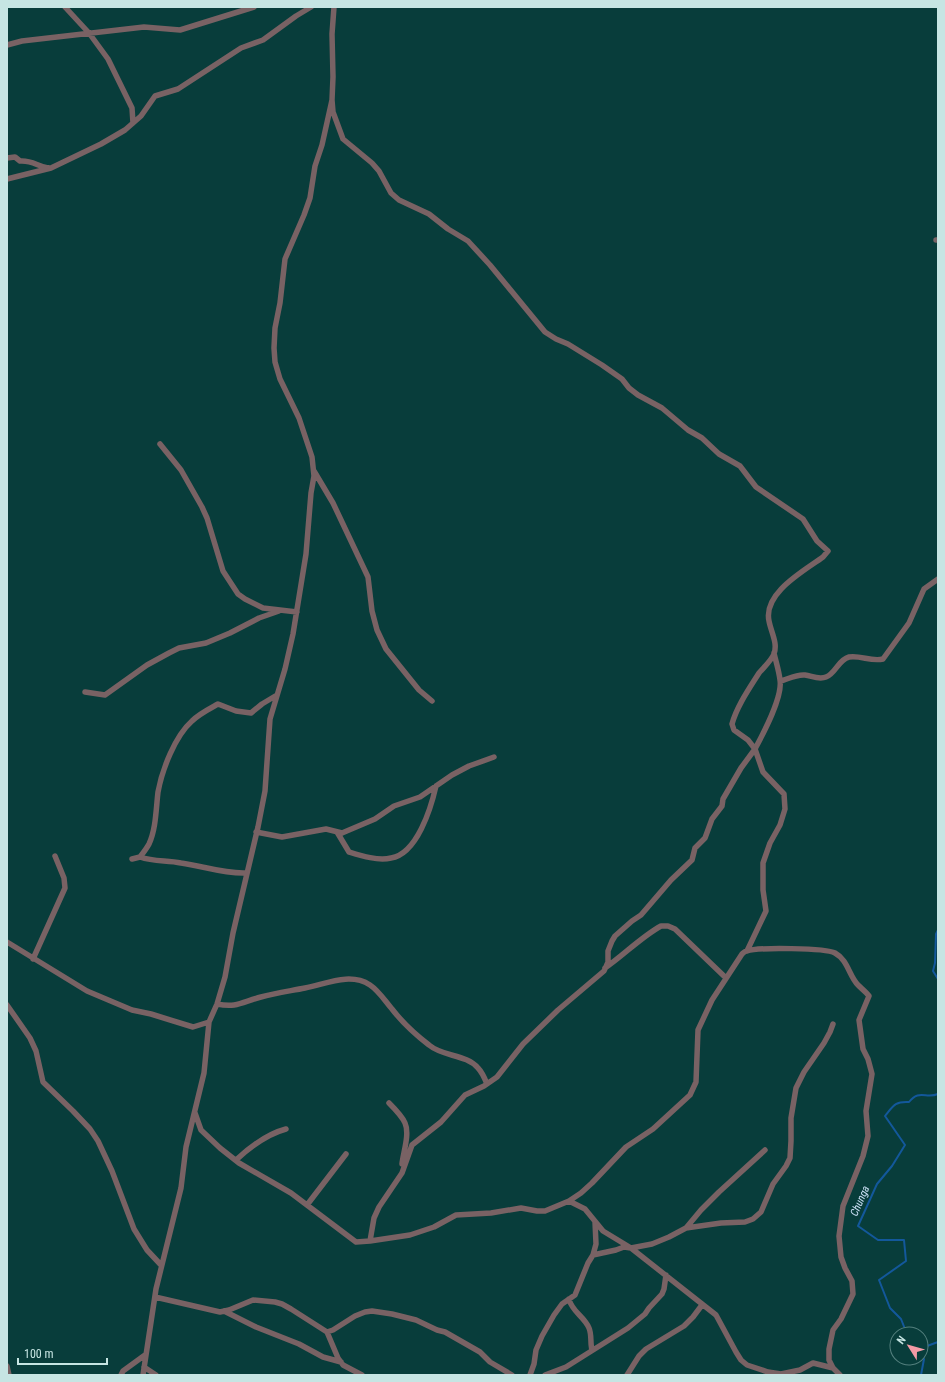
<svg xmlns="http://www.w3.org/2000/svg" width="945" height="1382" font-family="'Roboto Condensed',sans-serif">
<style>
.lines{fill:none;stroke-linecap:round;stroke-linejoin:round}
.stream{stroke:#13589b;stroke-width:2}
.minor{stroke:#796264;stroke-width:5.5}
.labels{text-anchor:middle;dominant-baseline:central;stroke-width:3.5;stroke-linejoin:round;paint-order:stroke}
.water-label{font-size:11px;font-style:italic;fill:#cde1f7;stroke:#083d3b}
</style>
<rect width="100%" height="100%" fill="#083d3b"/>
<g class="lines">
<!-- stream -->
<path class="stream" d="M938,930l-2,4 -1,29 -2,8 5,8
M907,1334l-6,-15 -11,-11 -11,-28 27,-19 -2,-21h-26l-20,-14 19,-42 15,-18 13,-21 -20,-29c8,-10 10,-15 24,-14 10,-13 17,-3 29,-8
M921,1351l6,-5 11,-4
M921,1375l3,-16 -3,-4"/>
<!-- minor -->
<path class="minor" d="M65,7l24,26 19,26 24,49 1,15
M7,45l15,-4 122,-14 36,3 74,-23
M332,100l1,12 10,27 29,24 7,8 12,22 8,7 30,14 19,15 20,12 22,24 55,67 11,7 12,5 34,21 20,14 7,9 9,7 24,13 26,22 14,8 17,16 21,12 16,21 47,32 14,22 11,10 -5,6c-19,14 -60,36 -54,64 2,11 9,22 5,33 -3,7 -10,13 -15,19 -10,16 -22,33 -27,51l2,6 14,10 7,9 -14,19 -18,31 -1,7 -10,13 -7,19 -10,10 -3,12 -21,20 -30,35 -9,6 -17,15 -3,5 -4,10v11l-4,9 -46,39 -35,34 -26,33 -13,9 -19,9 -24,27 -29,23 -10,28 -23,34 -5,11 -4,23
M7,158l8,-1 5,4c12,-1 17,5 28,7
M7,179l44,-11 50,-24 24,-14 16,-14 14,-20 23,-7 63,-41 22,-8 33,-24 15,-9
M936,240h2
M160,444l21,26 21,37 5,11 16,53 15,23 7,5 18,9 34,4
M314,471l19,32 35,74 4,34 5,19 9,19 33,41 13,11
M781,681c7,-2 16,-7 24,-6 7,1 14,5 21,2 10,-4 12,-17 23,-20 12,-2 22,5 34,2l26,-36 15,-34 14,-10
M85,692l20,3 42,-30 22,-12 10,-5 27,-5 24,-10 29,-15 20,-7
M256,832l26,5 44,-8 16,4 33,-14 19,-13 26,-9 32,-22 17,-9 25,-9
M337,832l12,20c13,4 29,9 42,6 26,-4 40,-50 45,-72
M140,857c14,5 27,3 41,6 22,3 43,11 65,10
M132,859l8,-2c3,-4 7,-9 9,-13 7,-15 7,-35 9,-52 4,-22 17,-56 34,-71 7,-7 17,-12 26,-17l18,7 15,2 11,-9 15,-9
M7,942l80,49 45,19 19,4 42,13 16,-5
M747,951l19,-40 -3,-21v-27l7,-20 10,-18 5,-16 -1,-15 -21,-22 -8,-23c8,-15 28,-52 25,-69 -1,-9 -4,-18 -6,-27
M33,959l32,-71 -1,-10 -9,-22
M605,968c19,-13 36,-31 56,-42h7l7,3 51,49
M217,1004c20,4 25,-2 44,-7 14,-4 29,-6 44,-9 21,-4 45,-16 65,-3 9,6 15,16 22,24 10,13 24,26 37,36 14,12 37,9 49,23 4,4 7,11 9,16
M7,1005l23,33 6,13 7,31 30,29 17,18 8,12 14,30 22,58 13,21 14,15
M389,1103c6,6 13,13 16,20 5,11 -2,30 -3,41
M195,1113l6,17 19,18 19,15 52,30 65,49 14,-1 40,-6 24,-8 22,-12 35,-2 30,-5 16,3h8l24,-10 16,8 18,22 28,17 85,67 20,37 5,8 6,5 21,7 13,2 19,-4 13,-7 20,5
M236,1160c14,-13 31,-26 50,-31
M569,1201l12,-8 11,-10 34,-36 27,-18 37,-34 6,-13 2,-52 14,-30 30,-46c1,-1 3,-3 5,-3 11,-4 79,-3 88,2 13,7 14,23 23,32 4,4 8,7 11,11l-10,24 4,29 5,10 4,15 -6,37 2,25 -5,20 -20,50 -4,30 2,21 4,11 7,13 1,13 -12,25 -8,11 -4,19v11l4,8 7,7
M307,1205l39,-51
M686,1228l35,-5 24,-1 8,-3 8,-7 12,-28 13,-18 4,-8 1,-17v-23l5,-30 8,-16 20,-29 6,-11 3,-8
M593,1255l23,-5 8,-3 7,1 21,-4 17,-7 17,-9 15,-18 18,-18 46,-42
M155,1297l65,15 9,-2 24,-10 22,2 7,2 9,5 36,23 11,26 5,7 19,10
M569,1299c3,13 15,17 20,29 3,7 1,15 3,22
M224,1311l32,16 43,17 24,13 18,5
M327,1332l6,-2 22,-14 10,-4 7,-1 20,3 24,6 21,10 8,2 35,20 10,10 22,13
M7,1366l2,9
M144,1367l12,8
M121,1375l2,-4 22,-16
M143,1375l13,-86 25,-101 5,-41 18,-74 5,-51 8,-18 8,-27 8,-44 25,-106 7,-36 5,-72 15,-50 8,-35 13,-80 5,-61 3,-17 -2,-19 -13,-39 -19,-39 -5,-17 -1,-14 1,-20 5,-25 5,-44 19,-44 6,-17 5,-32 7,-21 10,-45 1,-23 -1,-43 2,-27
M530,1375l4,-11 2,-14 6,-14 12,-21 8,-11 13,-9 13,-32 5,-8 3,-11 -1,-22
M545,1375l21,-8 62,-39 17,-14 4,-6 13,-14 2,-5 2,-14
M627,1375l12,-19 7,-7 38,-23 9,-9 9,-12"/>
</g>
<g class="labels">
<!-- water labels -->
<g class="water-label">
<text transform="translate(860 1201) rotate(-66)">Chunga</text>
</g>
</g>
<!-- border -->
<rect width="945" height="1382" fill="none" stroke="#c6e5e3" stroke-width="16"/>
<!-- north arrow -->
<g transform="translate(909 1346) rotate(307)"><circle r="19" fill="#083d3b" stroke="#54807e"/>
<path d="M0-3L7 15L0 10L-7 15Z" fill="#f49aa5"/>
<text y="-6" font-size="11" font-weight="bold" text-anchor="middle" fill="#c6e5e3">N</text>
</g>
<!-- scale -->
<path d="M18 1358v6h89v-6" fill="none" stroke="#c6e5e3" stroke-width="2"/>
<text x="24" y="1358" font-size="12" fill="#c6e5e3" stroke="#083d3b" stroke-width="3" paint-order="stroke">100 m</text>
</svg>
